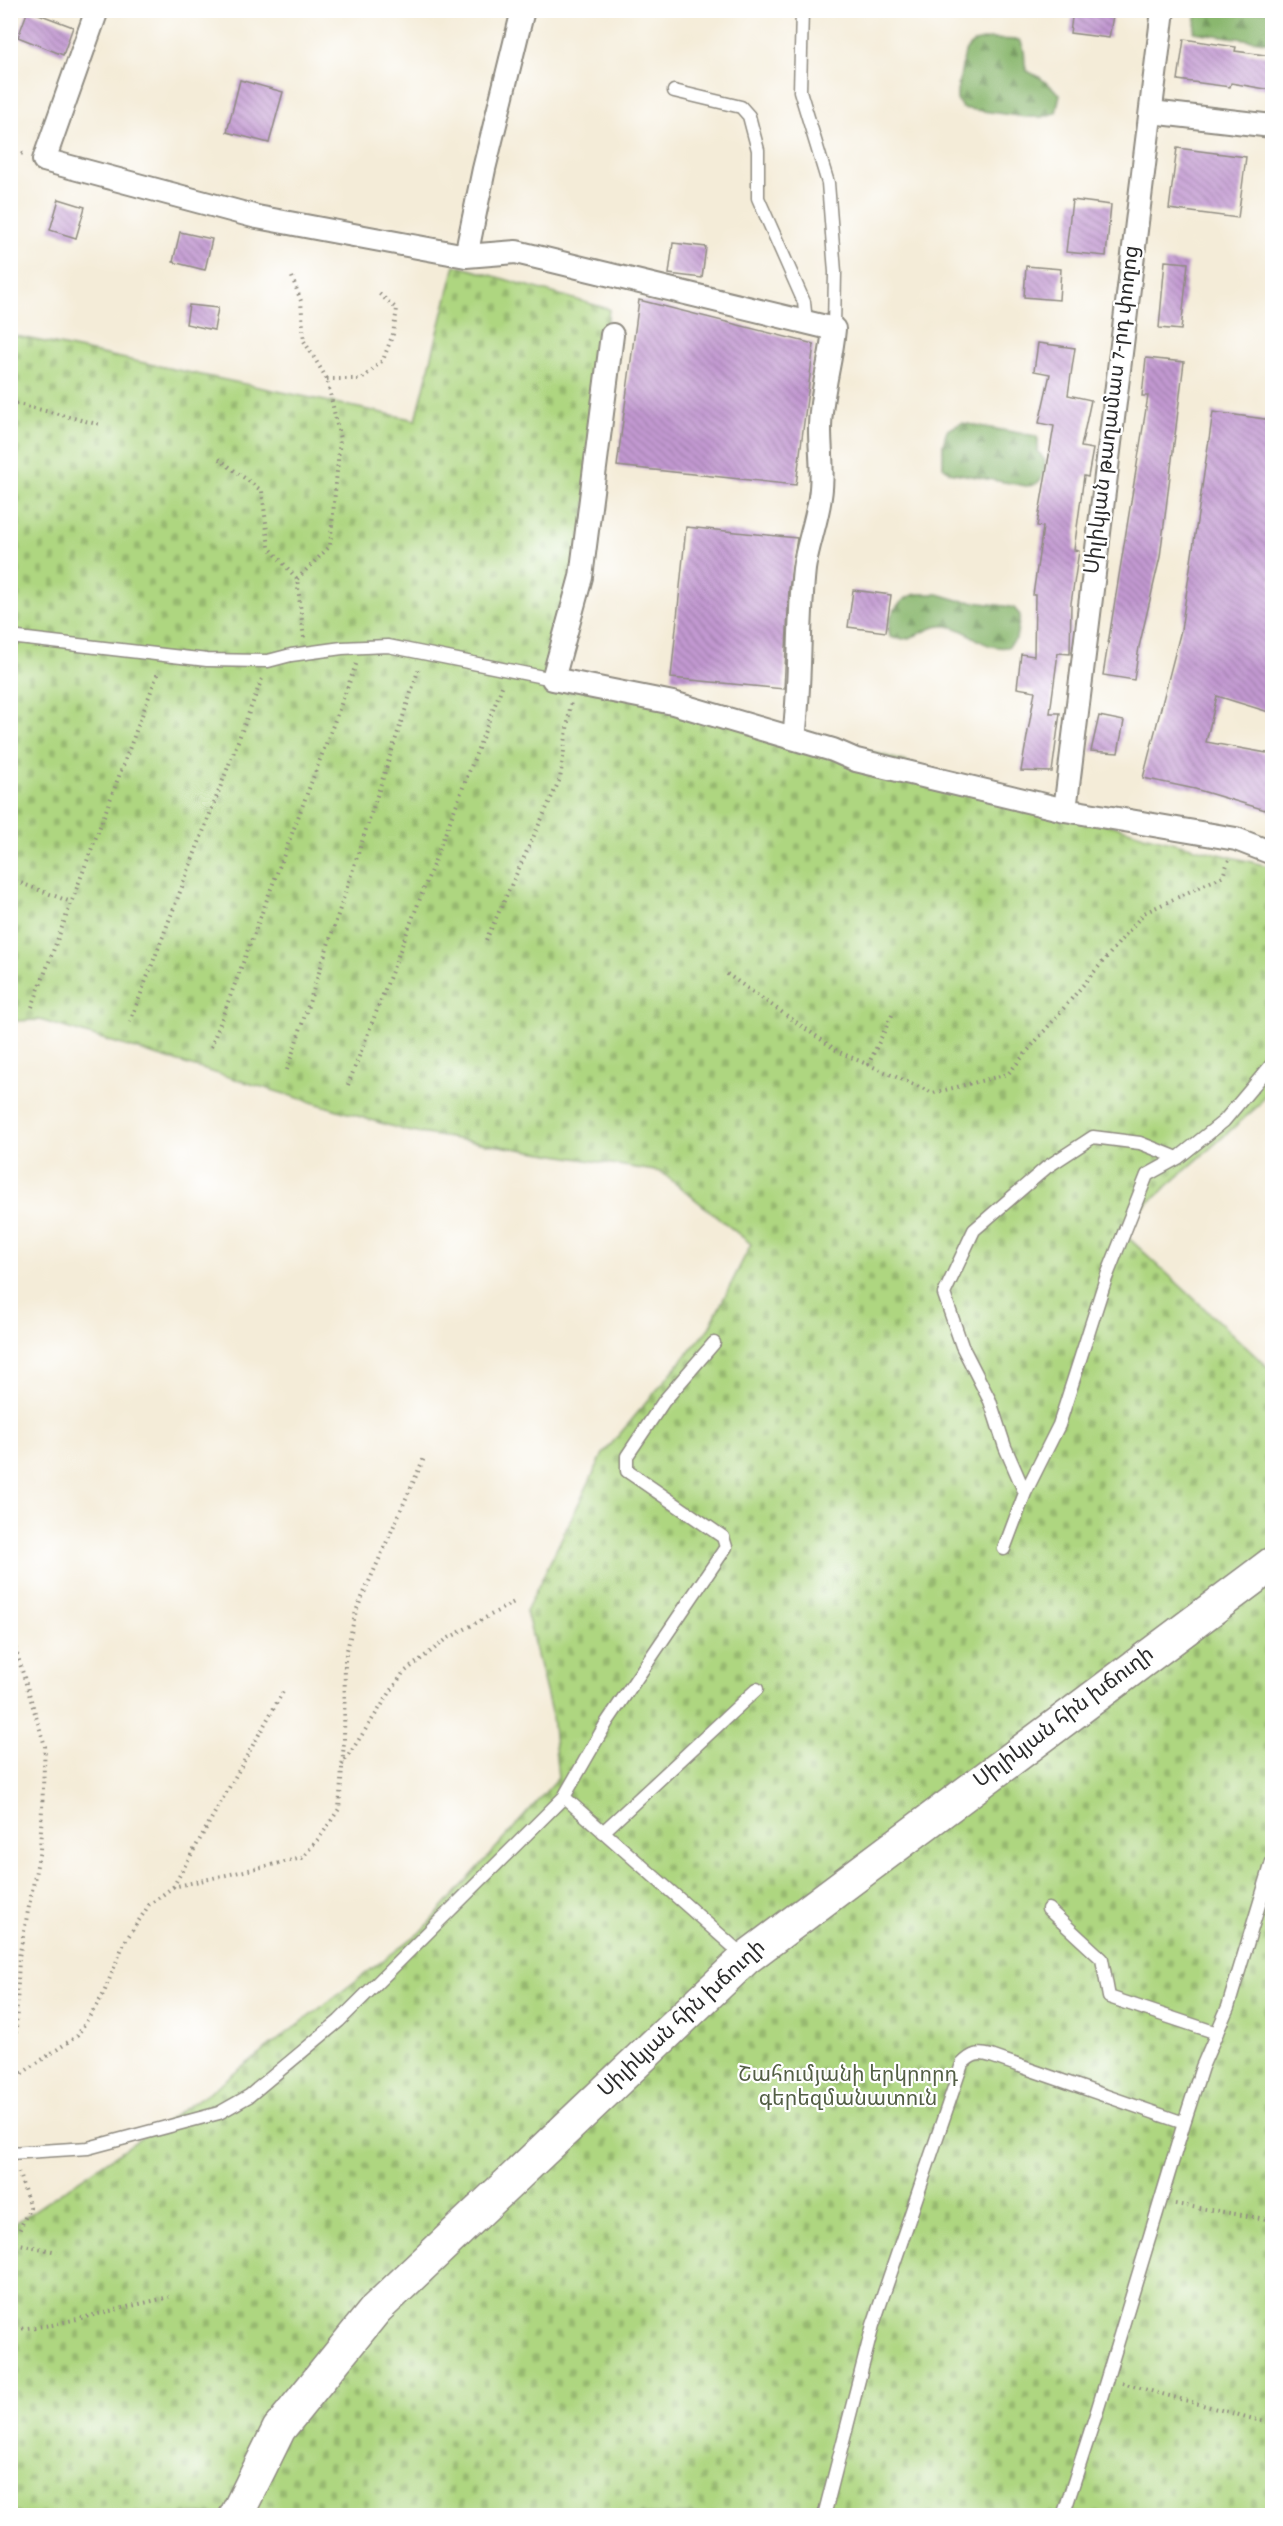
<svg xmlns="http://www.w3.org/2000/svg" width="1283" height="2526" font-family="Dekko,'Noto Sans Armenian',sans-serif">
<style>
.forest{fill:url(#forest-firs);stroke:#5a714c;stroke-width:1.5}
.cemetery{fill:url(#cemetery-stones);stroke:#6c8056;stroke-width:1.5}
.building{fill:url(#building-back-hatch)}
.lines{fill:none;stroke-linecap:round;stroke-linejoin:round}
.lane-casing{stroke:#908c82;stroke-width:15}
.street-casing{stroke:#908c82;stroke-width:26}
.secondary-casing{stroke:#908c82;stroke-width:36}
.path{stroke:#908c82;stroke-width:4;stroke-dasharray:1.5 4.5;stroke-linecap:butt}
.lane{stroke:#fff;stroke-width:12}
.street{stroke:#fff;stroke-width:22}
.secondary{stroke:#fff;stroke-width:33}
.labels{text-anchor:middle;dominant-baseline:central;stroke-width:4.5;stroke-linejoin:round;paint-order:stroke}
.street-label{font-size:21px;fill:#2b2b2b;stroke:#fff}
.park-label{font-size:21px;fill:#525e44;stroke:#fff}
</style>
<defs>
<pattern id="forest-firs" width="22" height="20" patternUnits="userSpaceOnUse" patternTransform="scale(1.5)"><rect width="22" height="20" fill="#8ab76e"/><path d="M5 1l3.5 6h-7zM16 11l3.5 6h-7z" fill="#71955b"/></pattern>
<pattern id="cemetery-stones" width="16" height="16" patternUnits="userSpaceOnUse" patternTransform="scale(1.5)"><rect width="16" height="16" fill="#aed680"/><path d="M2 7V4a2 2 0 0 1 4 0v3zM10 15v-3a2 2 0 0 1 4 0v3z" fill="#96b86f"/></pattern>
<pattern id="building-back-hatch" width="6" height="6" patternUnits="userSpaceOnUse" patternTransform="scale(1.5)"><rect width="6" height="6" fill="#c299d1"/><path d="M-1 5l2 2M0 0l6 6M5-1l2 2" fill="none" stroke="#9e7daa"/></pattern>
</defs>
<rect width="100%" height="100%" fill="#fff"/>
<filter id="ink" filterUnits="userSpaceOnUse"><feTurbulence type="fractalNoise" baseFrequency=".0167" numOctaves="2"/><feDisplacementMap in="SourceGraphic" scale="12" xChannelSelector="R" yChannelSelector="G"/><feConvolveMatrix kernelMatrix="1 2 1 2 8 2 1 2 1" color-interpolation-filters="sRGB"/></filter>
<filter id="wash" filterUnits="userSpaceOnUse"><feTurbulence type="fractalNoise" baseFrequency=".008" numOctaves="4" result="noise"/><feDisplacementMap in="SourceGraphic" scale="24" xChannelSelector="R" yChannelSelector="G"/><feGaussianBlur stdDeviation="1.35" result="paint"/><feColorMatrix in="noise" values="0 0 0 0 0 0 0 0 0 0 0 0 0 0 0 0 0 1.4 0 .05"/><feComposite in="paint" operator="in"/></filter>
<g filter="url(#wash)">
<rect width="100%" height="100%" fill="#f4ecd8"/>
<!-- forest -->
<path class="forest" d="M1197,11h75v32l-78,-11z
M991,39l29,1c8,13 2,20 7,31l12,6 21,17 -4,19 -14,4h-17l-63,-9 -5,-9v-7l8,-40c6,-11 15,-12 26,-13z
M962,423l74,13 2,3v12l7,10c0,13 -3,25 -19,25l-77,-14 -6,-5v-22l4,-15z
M916,594h22l20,6 47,6 9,2 6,7 -4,24 -8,8c-26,4 -37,-18 -60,-21 -22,-3 -35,20 -58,11 -5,-20 8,-38 26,-43z"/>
<!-- cemetery -->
<path class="cemetery" d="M455,265l154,44 -26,221 -34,139 262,64 336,103 125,31v213l-13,25 -140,124 153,142v1144h-1261l-1,-288 206,-140 207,-157 135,-152 -6,-62 -26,-105 77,-157 106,-126 42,-84 -90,-72 -254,-41 -367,-111 -29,1v-686l405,85z"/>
<g id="blocks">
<!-- building -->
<path class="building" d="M28,10l45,17 -10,28 -45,-18z
M1073,10h41l-5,28 -39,-5z
M1184,39l52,8 -1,4 37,5v34l-41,-7 -1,4 -52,-7z
M240,80l43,12 -14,51 -42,-11z
M1177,148l69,9 -8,61 -69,-9z
M59,199l26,8 -9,31 -26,-8z
M1072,200l39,5 -5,51 -40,-4z
M180,232l32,7 -7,31 -32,-8z
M673,243l33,4 -4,31 -33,-4z
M1165,261l23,2 -7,67 -22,-2z
M1026,266l35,3 -2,31 -35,-3z
M639,300l175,44 -18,141 -179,-19z
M189,305l29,3 -4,22 -28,-6z
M1038,343l37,5 -7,47 23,5 -10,47 12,2 -5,28 -4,-1 -10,74 5,1 -8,52 -1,51 -12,-1 -8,60h10l-8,59 -31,-1 14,-80 -18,-3 4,-34 13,2 1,-61h-2l10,-68 -6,-1 17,-100 -15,-3 11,-49 -16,-3z
M1146,358l38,4 -24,195 -21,90 -5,33 -31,-5 45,-279h-6z
M1213,412l59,8v293l-55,-17 -11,46 66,12v58l-77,-23 -52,-11 38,-148z
M686,527l111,11 -8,51 -5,100 -113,-11z
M853,590l38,5 -5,37 -38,-5z
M1099,716l25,5 -6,32 -27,-2z"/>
</g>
</g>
<g filter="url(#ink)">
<use href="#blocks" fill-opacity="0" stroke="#908c82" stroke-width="1.5"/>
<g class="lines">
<defs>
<path id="lane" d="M802,10l-2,81 28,92 7,89 -1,57
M674,91l67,16 8,9 9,34v48l46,104 2,20
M10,637l197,23 61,1 23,-6 51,-7 46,-2 165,33
M1025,1493l-20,-46 -15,-46 -28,-55 -18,-52 30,-64 73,-63 46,-30 47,6 38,15
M1004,1549l21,-56 34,-68 47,-147 41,-103 31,-17 46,-37 48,-57
M564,1797l181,160
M603,1832l154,-143
M1048,1909l54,50 7,38 108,36
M10,2153l78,-5 131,-35 30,-17 90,-75 225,-224 43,-75 119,-175 -3,-10 -96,-66v-15l37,-55 50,-58
M824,2516l49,-191 89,-261c10,-10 16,-12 29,-8l193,67
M1063,2516l35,-108 86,-285 18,-56 26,-60 44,-145"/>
<path id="street" d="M97,10l-53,150 213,57 209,39 50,-4 318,77c-3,34 -14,66 -14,100 0,24 4,44 0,68 -3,24 -13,49 -16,72 -6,56 -3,113 -10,169
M1151,112l121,14
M466,256l18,-87 39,-159
M612,335l-31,242 -28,102 120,24 160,47 23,10 209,50 171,29 36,14
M1065,810l98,-800"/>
<path id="secondary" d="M236,2516l43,-87 97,-120 370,-351 526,-394"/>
</defs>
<!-- lane casing -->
<use href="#lane" class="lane-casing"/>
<!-- street casing -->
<use href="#street" class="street-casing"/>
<!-- secondary casing -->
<use href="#secondary" class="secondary-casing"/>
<!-- path -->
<path class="path" d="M10,150l14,4
M292,277l9,24 3,40 23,38 13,60 -10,107 -33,33
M327,379h35l21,-19 10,-26 4,-25 -20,-17
M10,402l91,23
M219,459l43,32 7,56 28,32 7,59
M10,879l61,23
M486,940l74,-161 11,-78
M727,974l112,78 94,41 75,-19 136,-161 79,-37 6,-17
M32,1007l127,-337
M130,1022l133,-346
M211,1047l146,-385
M868,1065l24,-50
M287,1070l132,-402
M348,1085l155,-401
M10,1631l35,115 -5,104 -21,107 -4,99 -4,25
M342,1765l61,-92 44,-34 69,-38
M173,1887l111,-197
M12,2080l65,-44 26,-41 21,-52 25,-38 24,-18 129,-29 18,-21 19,-28 5,-68 1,-82 11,-48 68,-153
M1175,2204l97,16
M10,2236l9,-5 11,-24 -13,-39
M10,2242l47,10
M10,2330l42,-5 117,-28
M1122,2383l150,41"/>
<!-- lane -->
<use href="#lane" class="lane"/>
<!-- street -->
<use href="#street" class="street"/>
<!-- secondary -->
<use href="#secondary" class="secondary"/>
</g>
</g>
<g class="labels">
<!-- street labels -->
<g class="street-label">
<text transform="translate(1114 410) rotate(-83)">Սիլիկյան թաղամաս 7-րդ փողոց</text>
<text transform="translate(1065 1719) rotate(-37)">Սիլիկյան հին խճուղի</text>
<text transform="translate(683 2020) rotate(-43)">Սիլիկյան հին խճուղի</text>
</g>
<!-- park labels -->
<g class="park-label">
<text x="848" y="2077">Շահումյանի երկրորդ<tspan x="848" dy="24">գերեզմանատուն</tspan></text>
</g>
</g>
<!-- margin -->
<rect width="1283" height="2526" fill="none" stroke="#fff" stroke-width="36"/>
</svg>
